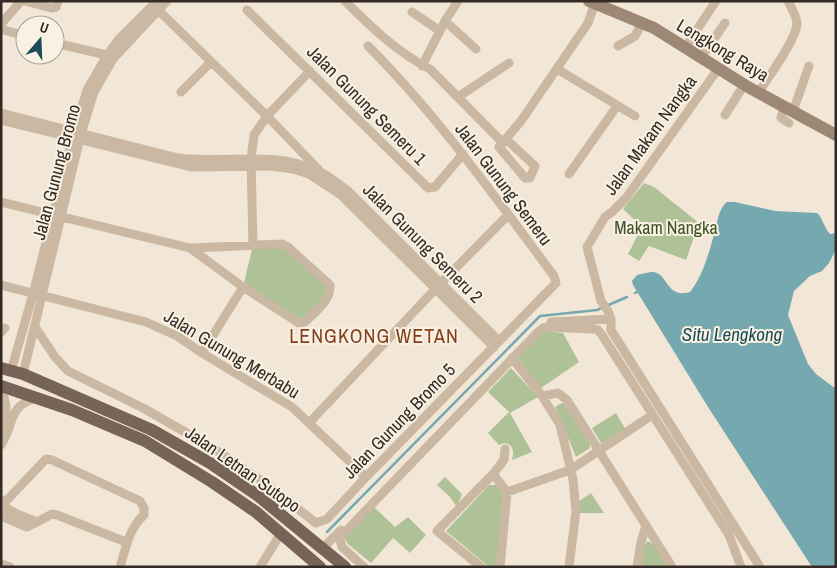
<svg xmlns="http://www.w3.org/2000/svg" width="837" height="568" font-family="'Archivo Narrow',sans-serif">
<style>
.green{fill:#afc197}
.water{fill:#75a8af}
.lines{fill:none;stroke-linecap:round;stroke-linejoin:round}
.stream{stroke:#75a8af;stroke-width:2.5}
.street{stroke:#cab8a3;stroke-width:9}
.secondary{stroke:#9d8775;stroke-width:12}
.primary{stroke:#776456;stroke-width:12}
.labels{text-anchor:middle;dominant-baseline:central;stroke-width:4;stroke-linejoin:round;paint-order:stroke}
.street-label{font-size:18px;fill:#342b25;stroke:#f9f1e3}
.park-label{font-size:18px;fill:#405328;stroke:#f9f1e3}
.water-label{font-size:19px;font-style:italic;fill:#1a4d57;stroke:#f9f1e3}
.quarter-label{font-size:20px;letter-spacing:1px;fill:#853f1c;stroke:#f9f1e3}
</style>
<rect width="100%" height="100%" fill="#f2e7d7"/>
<!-- green -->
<path class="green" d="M644,183l10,4 45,36 -13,37 -37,-14 -10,15 -11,-7 14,-27 -19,-18z
M282,244l48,41v8l-28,31 -59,-37 10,-42z
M544,331l19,2 16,29 -38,26 -25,-30z
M511,368l27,29 -28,16 22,39 -20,8c2,-9 2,-15 -8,-17l-5,2 -11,-12 21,-21 -21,-20z
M562,403l2,1 25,37 1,7 -14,9 -21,-50z
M616,413l10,17 -24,15 -10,-17z
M445,477l17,17 -5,13 -8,-11 -12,-11z
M489,485h9l7,9 -9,73h-7l-43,-36z
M591,493l13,20h-26v-11z
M373,506l22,21 13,-10 18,18 -16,18 -17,-15 -22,25 -23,-19 -4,-7z
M648,541l6,4 16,22h-33l7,-21z"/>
<!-- water -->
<path class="water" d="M727,202h8l40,9 42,2c6,5 7,15 13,21l6,-1v16l-7,14 -7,8 -12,5 -16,15 -6,24 20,49 8,10 20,15v178h-24l-104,-160 -75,-122 -1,-4 5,-6c5,-1 11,-3 16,-3 15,1 13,27 37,20 12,-15 18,-36 23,-54 4,-11 4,-28 14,-36z"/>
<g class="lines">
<!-- stream -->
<path class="stream" d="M635,293l2,-1
M327,532l213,-216 57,-6 30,-13"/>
<!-- street -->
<path class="street" d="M25,1l26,7 5,-1 2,-6
M345,1c25,25 53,52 85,68l73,74
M156,8l111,108 52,54
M247,10l181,178 7,-1 28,-33
M412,12l28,19
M445,21l31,28
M1,24l20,-23
M1,29l24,7
M55,43l52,12 3,2
M618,46l17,-10 7,-13
M685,48l31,-47
M701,58l24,-35
M422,66l23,-45 13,-20
M557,69l78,47
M718,69l-92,129 -13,13 -8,6 -18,30 14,54 7,10 3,8v11l149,237
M181,92l30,-30
M758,93c10,-15 38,-53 39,-69 0,-8 -6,-16 -9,-23
M458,97l51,-34
M784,106l-3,12 8,5
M793,111l16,-45
M1,113l177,45c47,6 95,-8 140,13 10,4 20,13 29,19l152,151
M725,115l19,-30
M1,120l190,47 80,-1 22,3 16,5 32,21 153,152
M507,140l28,26 -5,12h-5l-26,-31 22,-26 67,-98 7,-20
M569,174l48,-68
M1,202l189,46 92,-4 6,3 42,38c1,16 -15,27 -25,37l-6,1 -56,-36 -53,-39
M253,245l-2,-86 3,-24 13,-19 43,-45
M1,285l145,37 31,14 25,17 90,54 74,70
M551,322l60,-3
M35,327l20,30 13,14 75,37 70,40 56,38 47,37 11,-4 39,-42 190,-194 -2,-7c-59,-79 -116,-160 -186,-230
M1,332l4,-4
M202,353l41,-66
M512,358l30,38 18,29 13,54 3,32 -7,56
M11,371l22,-77 41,-162 13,-42 20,-35 12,-16 38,-38
M23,374l58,-240 13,-42 19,-33 54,-58
M1,389c6,14 8,27 0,40
M542,396l16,-3 9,7 105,167
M309,423l132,-140 67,-68
M1,445c15,-23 5,-38 37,-48
M493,474l14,18 63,-22 82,-55
M1,503l7,-4 38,-40 6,1 88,41 4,7v7c-15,13 -18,33 -24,52
M1,505l16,9 20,8 15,-8 5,1 69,27
M1,516l26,11 10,-5
M323,548l18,-18
M1,564l9,3
M260,567l21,-34
M364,567l-22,-20 -2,-8 5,-7 192,-199 6,-5 5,-1 46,2 4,1 4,5 127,200 12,32
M481,567l-44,-36 56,-57 11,-14 1,-11
M500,567l7,-75
M637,567l4,-25 5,-16"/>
<!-- secondary -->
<path class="secondary" d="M589,1l65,27 94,59 88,48"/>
<!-- primary -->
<path class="primary" d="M1,368l22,6 129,56 58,33 47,32 88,72
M1,386l71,24 73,31 67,41 44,30 64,55"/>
</g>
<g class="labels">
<!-- street labels -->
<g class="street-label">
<text transform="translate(723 50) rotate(31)">Lengkong Raya</text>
<text transform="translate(367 105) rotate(45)">Jalan Gunung Semeru 1</text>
<text transform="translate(650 135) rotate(-54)">Jalan Makam Nangka</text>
<text transform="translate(56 172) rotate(-75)">Jalan Gunung Bromo</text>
<text transform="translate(504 184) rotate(53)">Jalan Gunung Semeru</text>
<text transform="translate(423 243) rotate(45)">Jalan Gunung Semeru 2</text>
<text transform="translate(232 354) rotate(31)">Jalan Gunung Merbabu</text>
<text transform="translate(399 421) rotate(-46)">Jalan Gunung Bromo 5</text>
<text transform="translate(243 469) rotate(35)">Jalan Letnan Sutopo</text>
</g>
<!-- park labels -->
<g class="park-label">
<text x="666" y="227">Makam Nangka</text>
</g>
<!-- water labels -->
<g class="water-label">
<text x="732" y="334">Situ Lengkong</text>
</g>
<!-- quarter labels -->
<g class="quarter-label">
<text x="374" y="335">LENGKONG WETAN</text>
</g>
</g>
<!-- border -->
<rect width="837" height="568" fill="none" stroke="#342b25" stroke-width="5"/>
<!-- north arrow -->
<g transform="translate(40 40) rotate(19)"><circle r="24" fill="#f9f1e3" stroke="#aaa297"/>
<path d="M0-4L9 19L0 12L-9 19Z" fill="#1a4d57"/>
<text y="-8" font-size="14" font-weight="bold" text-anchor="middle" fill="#342b25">U</text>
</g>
</svg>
